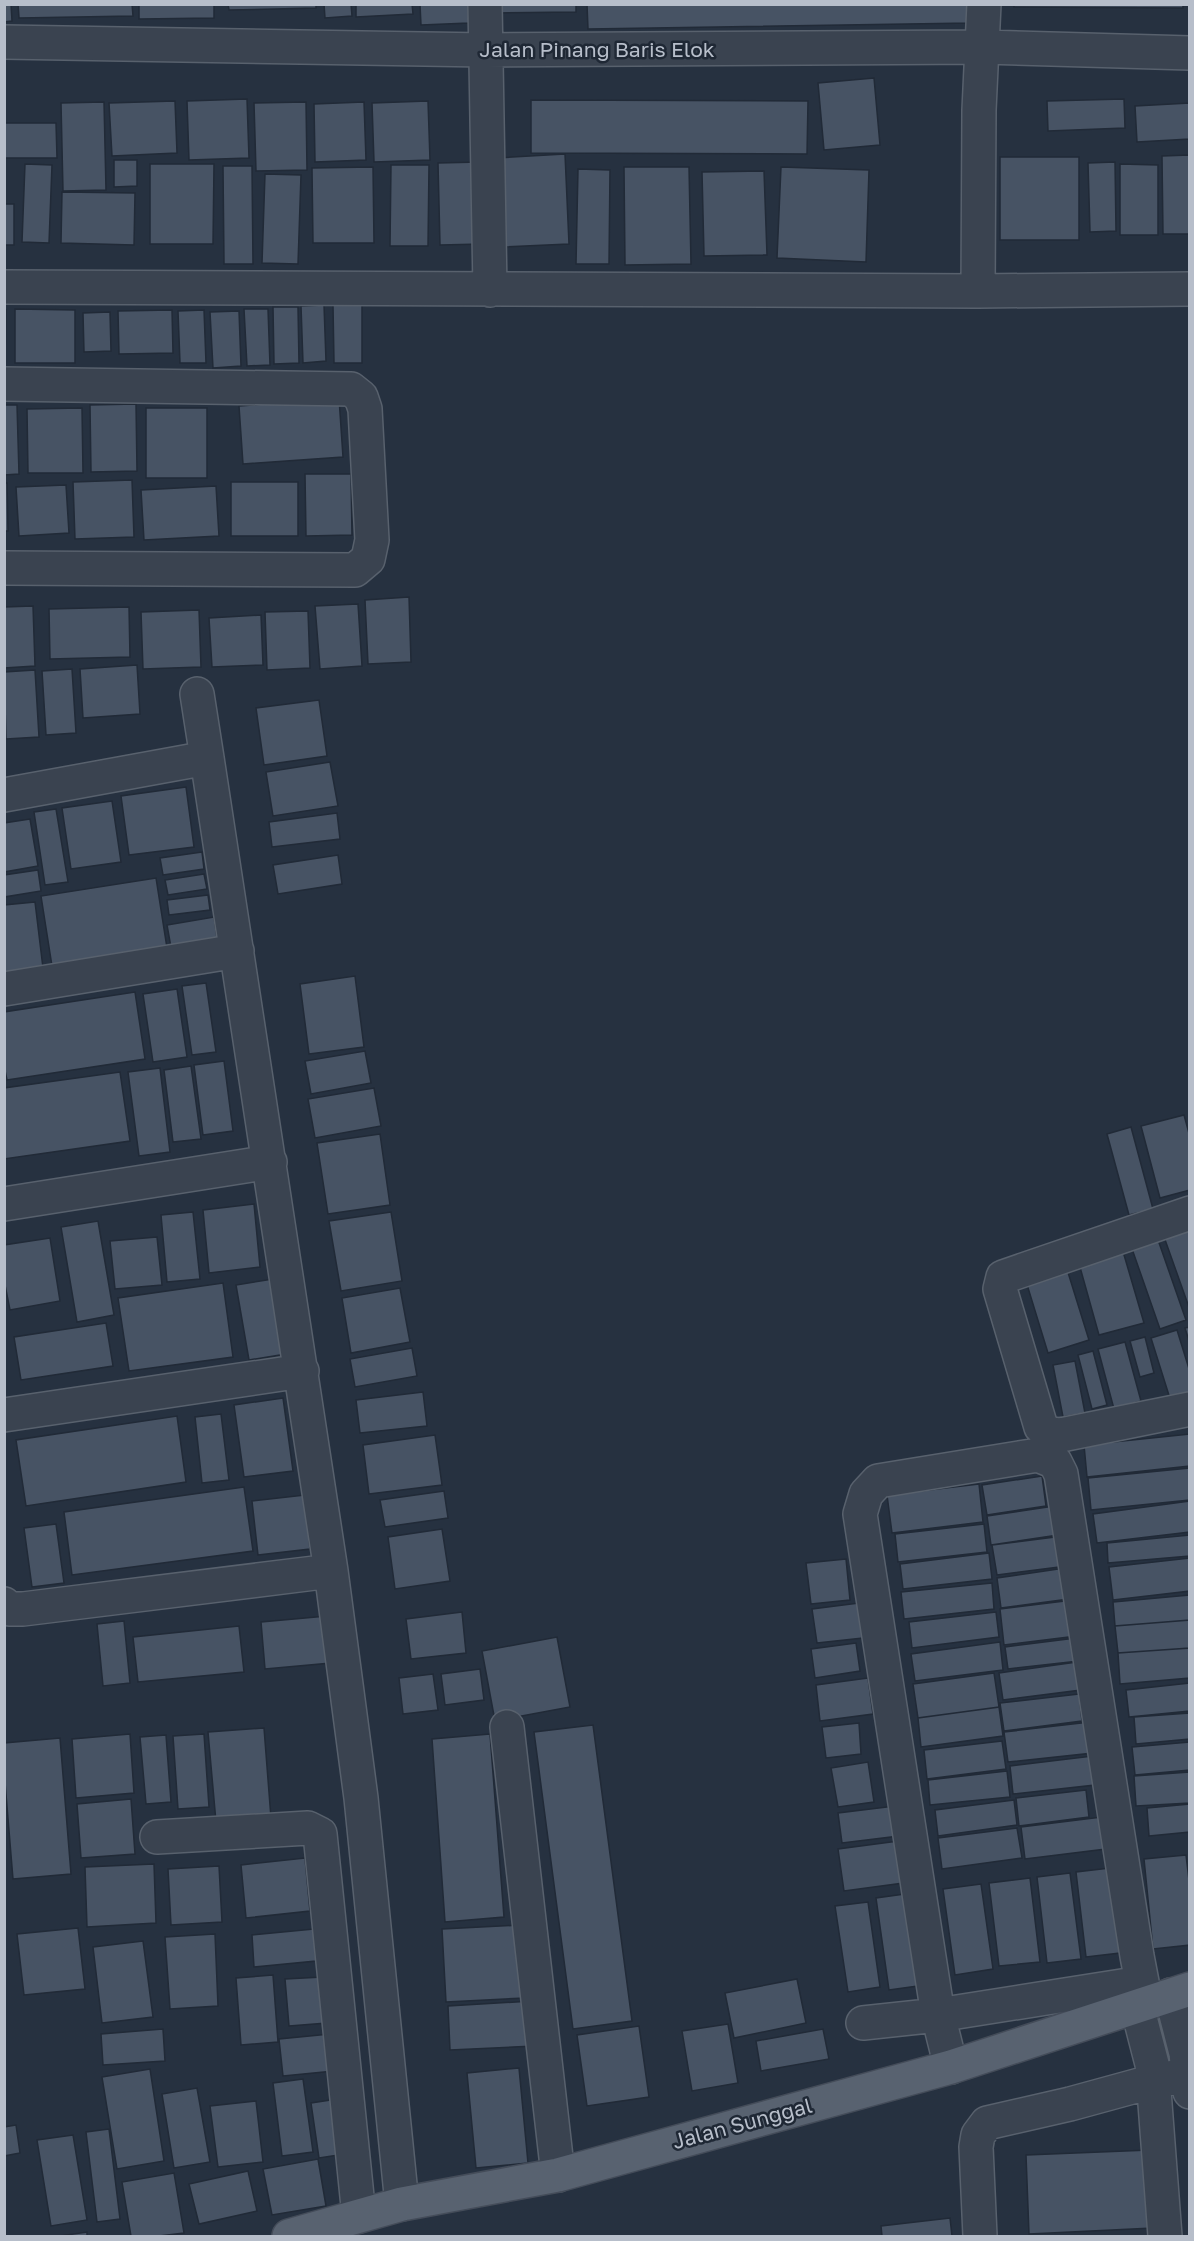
<svg xmlns="http://www.w3.org/2000/svg" width="1194" height="2241" font-family="'Golos Text',sans-serif">
<style>
.building{fill:#475364;stroke:#212a37;stroke-width:1.5}
.lines{fill:none;stroke-linecap:round;stroke-linejoin:round}
.minor-casing{stroke:#58616d;stroke-width:36}
.major-casing{stroke:#444c59;stroke-width:36}
.minor{stroke:#3a4350;stroke-width:33}
.major{stroke:#586270;stroke-width:33}
.labels{text-anchor:middle;dominant-baseline:central;stroke-width:5;stroke-linejoin:round;paint-order:stroke}
.street-label{font-size:21px;fill:#b7beca;stroke:#1f2835}
</style>
<rect width="100%" height="100%" fill="#263140"/>
<!-- building -->
<path class="building" d="M4,4h7l1,17 -8,1z
M18,4h114l1,12 -114,2z
M139,4h75v14l-75,1z
M228,4h88v4l-87,2z
M324,4h27l1,12 -27,2z
M356,4h56l1,10 -57,3z
M420,4h48l1,19 -48,2z
M496,4h80v8l-80,1z
M587,4h383l1,19 -383,6z
M1014,4h169v4l-169,-1z
M874,78l6,67 -56,5 -6,-67z
M247,99l2,59 -60,2 -2,-59z
M1124,99l1,29 -77,3 -1,-30z
M531,100l277,1 -1,53 -276,-1z
M175,101l2,52 -65,3 -3,-53z
M428,101l2,59 -56,2 -2,-59z
M104,102l2,88 -43,1 -2,-88z
M306,102l1,68 -51,1 -2,-68z
M364,102l2,58 -51,2 -1,-58z
M1190,103v36l-53,3 -2,-36z
M4,123h52l1,35h-53z
M565,154l4,90 -67,3 -5,-89z
M1190,155v79h-27l-1,-78z
M1000,157h79v83h-79z
M114,160h23v26l-23,1z
M480,162l2,82 -42,1 -2,-82z
M1115,162l1,69 -26,1 -2,-69z
M25,164l27,1 -3,78 -27,-1z
M150,164h64l-1,80h-63z
M1120,164l38,1v70h-38z
M391,165h38l-1,81h-38z
M223,166h29l1,98h-29z
M373,167l1,76h-61l-1,-75z
M624,167h65l2,97 -66,1z
M781,167l88,3 -3,92 -89,-4z
M578,169l32,1 -1,94h-33z
M764,171l3,84 -63,1 -2,-84z
M265,174l36,1 -3,89 -36,-1z
M62,192l73,1 -1,52 -73,-2z
M4,204h10v41h-10z
M324,305l2,56 -23,2 -2,-57z
M333,305h29v58h-28z
M273,307h25l1,56 -25,1z
M15,309l60,1v53h-60z
M244,309h24l2,56 -23,1z
M4,310h2l-1,48 -1,-1z
M172,310l1,43 -54,1 -1,-43z
M204,310l2,53h-26l-2,-52z
M239,311l2,55 -28,2 -3,-56z
M110,312l1,39 -27,1 -1,-39z
M339,398l4,59 -100,7 -4,-58z
M136,404l1,67 -46,1 -1,-67z
M4,405h13l2,69 -15,1z
M82,408l1,65h-55l-1,-64z
M146,408h61v70h-61z
M305,474h46l1,61 -46,1z
M132,480l2,57 -59,2 -2,-57z
M231,482h67v54h-67z
M4,483h3l1,48h-4z
M66,485l3,48 -50,3 -3,-49z
M216,486l3,50 -75,4 -3,-50z
M409,597l2,65 -43,2 -3,-64z
M358,604l4,62 -42,3 -5,-63z
M33,606l2,60 -31,2v-61z
M129,607l1,50 -80,2 -1,-50z
M199,610l2,57 -58,2 -2,-57z
M308,611l2,57 -43,2 -2,-58z
M261,615l2,50 -51,2 -3,-49z
M137,665l3,49 -57,4 -3,-49z
M72,669l4,64 -30,2 -4,-64z
M35,670l4,67 -33,2 -2,-67z
M319,700l8,56 -63,9 -8,-57z
M330,762l8,44 -65,10 -7,-44z
M186,787l8,60 -65,8 -8,-59z
M112,801l9,61 -50,7 -9,-61z
M56,809l12,73 -23,3 -11,-73z
M337,813l3,26 -68,8 -3,-25z
M30,819l8,47 -34,6v-49z
M202,852l2,17 -41,6 -3,-17z
M338,855l4,29 -64,10 -5,-29z
M38,870l3,21 -37,6v-22z
M204,874l3,15 -39,6 -3,-15z
M156,878l11,70 -115,18 -11,-70z
M208,895l2,15 -41,5 -2,-15z
M35,902l8,66 -39,5v-68z
M214,917l4,28 -46,8 -5,-28z
M355,976l9,71 -55,7 -9,-70z
M206,983l10,69 -24,3 -10,-69z
M177,989l10,68 -34,5 -10,-68z
M135,992l10,67 -138,21 -3,-14v-54z
M365,1051l6,32 -60,11 -6,-33z
M224,1061l9,70 -30,4 -9,-70z
M191,1066l10,73 -28,3 -9,-72z
M160,1068l10,84 -31,4 -11,-84z
M120,1072l10,69 -126,18v-71z
M374,1088l7,38 -66,12 -7,-39z
M1184,1115l6,22v53l-30,8 -19,-72z
M1131,1127l22,82 -24,6 -22,-81z
M380,1134l10,71 -62,9 -11,-71z
M254,1204l6,63 -51,6 -6,-63z
M193,1212l7,67 -33,3 -6,-67z
M391,1212l11,69 -61,10 -12,-70z
M98,1221l16,94 -37,7 -16,-95z
M1190,1226v84l-27,-76z
M157,1237l5,48 -47,4 -5,-48z
M1157,1237l29,83 -26,9 -29,-83z
M50,1238l10,63 -50,9 -6,-30v-35z
M1122,1248l22,75 -45,12 -21,-75z
M1066,1266l23,74 -41,13 -23,-75z
M273,1279l13,75 -37,6 -13,-75z
M223,1283l10,74 -104,14 -11,-73z
M400,1288l10,54 -59,11 -9,-55z
M106,1323l7,43 -92,14 -7,-43z
M1190,1327v17l-5,-16z
M1177,1330l13,42v28l-18,5 -21,-67z
M1145,1337l9,36 -14,4 -10,-36z
M1125,1342l16,59 -27,8 -16,-60z
M412,1348l5,28 -62,11 -5,-28z
M1093,1351l14,54 -15,4 -14,-54z
M1075,1361l10,52 -22,4 -10,-52z
M423,1392l4,34 -67,7 -4,-33z
M283,1398l10,73 -49,6 -10,-72z
M221,1414l8,66 -27,3 -7,-66z
M177,1416l9,66 -160,24 -10,-66z
M1190,1434v32l-103,11 -3,-32z
M435,1435l7,50 -73,9 -6,-49z
M1190,1468v32l-99,10 -3,-32z
M1042,1476l4,30 -59,9 -5,-30z
M979,1484l4,38 -91,11 -5,-38z
M244,1487l9,64 -181,24 -8,-63z
M444,1491l4,27 -63,9 -5,-27z
M305,1495l5,54 -52,6 -6,-54z
M1190,1501v31l-93,11 -4,-29z
M1061,1505l4,29 -74,11 -4,-29z
M56,1524l8,59 -32,4 -8,-59z
M984,1524l3,28 -89,10 -3,-28z
M442,1529l8,52 -55,8 -7,-52z
M1190,1535v21l-82,7 -1,-20z
M1063,1536l4,30 -70,9 -5,-30z
M989,1553l3,26 -89,10 -3,-25z
M1190,1558v33l-77,9 -4,-33z
M846,1559l4,41 -39,4 -5,-41z
M1065,1568l4,31 -68,9 -4,-30z
M992,1583l2,26 -90,10 -3,-27z
M1190,1595v25l-75,6 -2,-24z
M1073,1600l4,36 -73,9 -4,-36z
M859,1603l4,35 -46,5 -5,-34z
M462,1612l4,41 -55,6 -5,-40z
M996,1612l3,25 -87,11 -3,-26z
M327,1616l4,47 -66,6 -4,-47z
M1190,1620v28l-72,5 -3,-27z
M124,1621l6,62 -27,3 -6,-62z
M239,1626l5,46 -106,10 -5,-45z
M557,1637l13,70 -75,14 -13,-70z
M1076,1638l3,23 -71,8 -3,-22z
M1000,1642l3,28 -88,11 -4,-27z
M856,1643l4,28 -45,7 -4,-29z
M1190,1648v30l-70,6 -2,-31z
M1077,1662l4,28 -78,10 -4,-27z
M480,1669l4,31 -39,5 -4,-31z
M994,1673l5,34 -81,11 -5,-34z
M433,1674l5,36 -35,4 -4,-36z
M868,1678l5,36 -53,7 -4,-36z
M1190,1683v28l-61,6 -3,-27z
M1079,1694l3,27 -78,10 -4,-28z
M999,1707l4,29 -82,11 -3,-29z
M1190,1713v26l-54,5 -2,-27z
M1090,1722l3,31 -85,9 -4,-30z
M859,1723l2,31 -35,4 -4,-31z
M593,1725l39,296 -59,8 -39,-297z
M264,1728l7,90 -55,4 -8,-90z
M130,1734l4,59 -58,5 -4,-59z
M204,1734l5,73 -31,2 -5,-73z
M490,1734l14,183 -59,5 -13,-183z
M166,1735l5,67 -25,2 -6,-67z
M60,1738l11,136 -58,5 -9,-109v-27z
M1002,1741l4,28 -79,10 -3,-29z
M1190,1742v28l-55,5 -3,-28z
M1101,1755l3,29 -91,10 -3,-28z
M868,1762l6,40 -36,5 -7,-39z
M1007,1771l3,26 -80,8 -2,-25z
M1190,1772v31l-54,3 -2,-30z
M1086,1790l3,27 -70,9 -3,-28z
M131,1799l4,55 -54,4 -4,-54z
M1014,1800l3,25 -79,11 -3,-26z
M1190,1804v28l-41,4 -2,-28z
M895,1806l4,30 -57,7 -4,-30z
M1110,1816l4,32 -89,11 -4,-32z
M1017,1828l5,30 -80,11 -4,-31z
M906,1840l5,42 -67,9 -6,-42z
M1186,1855l4,34v56l-37,4 -9,-90z
M305,1858l5,53 -64,7 -5,-53z
M154,1864l2,59 -69,4 -2,-60z
M219,1866l3,56 -51,3 -3,-56z
M1110,1868l10,85 -34,4 -10,-85z
M1070,1873l11,86 -34,4 -10,-86z
M1030,1878l10,84 -41,4 -10,-83z
M981,1884l12,85 -38,6 -12,-86z
M912,1893l13,92 -36,5 -13,-92z
M868,1902l12,85 -32,5 -13,-86z
M521,1925l4,73 -79,4 -4,-73z
M78,1928l7,61 -61,6 -7,-61z
M314,1929l2,32 -62,6 -2,-32z
M215,1934l3,72 -48,3 -5,-72z
M143,1941l10,76 -51,6 -9,-76z
M273,1975l5,67 -37,3 -5,-67z
M323,1977l4,46 -38,3 -4,-47z
M797,1979l9,44 -72,15 -9,-45z
M532,2001l3,45 -85,4 -2,-44z
M728,2024l10,59 -46,8 -10,-60z
M639,2026l10,71 -62,9 -10,-71z
M163,2029l2,32 -62,4 -2,-31z
M823,2029l6,30 -68,12 -5,-30z
M330,2034l4,37 -51,5 -4,-37z
M519,2068l9,95 -52,5 -9,-95z
M150,2069l14,92 -47,8 -15,-92z
M303,2079l10,73 -31,4 -9,-73z
M197,2088l13,74 -36,6 -12,-74z
M337,2099l8,55 -26,4 -8,-55z
M256,2101l7,61 -45,5 -8,-61z
M16,2125l4,28 -16,3v-29z
M109,2129l11,90 -23,3 -11,-90z
M73,2135l14,85 -36,6 -14,-86z
M1150,2150l3,78 -124,6 -3,-79z
M318,2159l8,47 -54,9 -9,-46z
M248,2171l9,40 -58,13 -10,-40z
M174,2173l10,60 -25,3h-28l-9,-54z
M950,2218l2,18h-70l-1,-10z
M87,2232v4h-27z"/>
<g class="lines">
<defs>
<path id="minor" d="M485,4l5,286
M4,42l482,8 497,-3 207,6
M4,287l974,4 212,-2
M978,291l1,-181 5,-106
M4,384l347,5 10,8 4,12 7,131 -4,19 -13,11 -351,-2
M197,694l10,64
M4,795l203,-37 124,813 30,227 41,406
M4,989l233,-38
M4,1204l266,-42
M1190,1213l-187,64 -3,12 41,138 9,7 11,1 129,-26
M4,1415l298,-44
M4,1604l5,5h14l308,-38
M507,1727l51,448
M157,1837l151,-9 12,6 39,382
M1171,1995l15,58 4,39
M1137,2006l15,58 13,172
M863,2023l75,-8 203,-32
M951,2067l-13,-52 -78,-501 6,-20 12,-13 160,-26 17,7 6,12 76,482 9,47
M980,2236l-4,-89 2,-12 9,-12 83,-19 84,-23 36,-7"/>
<path id="major" d="M289,2236l113,-32 156,-29 393,-108 239,-78"/>
</defs>
<!-- minor casing -->
<use href="#minor" class="minor-casing"/>
<!-- major casing -->
<use href="#major" class="major-casing"/>
<!-- minor -->
<use href="#minor" class="minor"/>
<!-- major -->
<use href="#major" class="major"/>
</g>
<g class="labels">
<!-- street labels -->
<g class="street-label">
<text x="597" y="49">Jalan Pinang Baris Elok</text>
<text transform="translate(742 2123) rotate(-15)">Jalan Sunggal</text>
</g>
</g>
<!-- border -->
<rect width="1194" height="2241" fill="none" stroke="#b7beca" stroke-width="12"/>
</svg>
